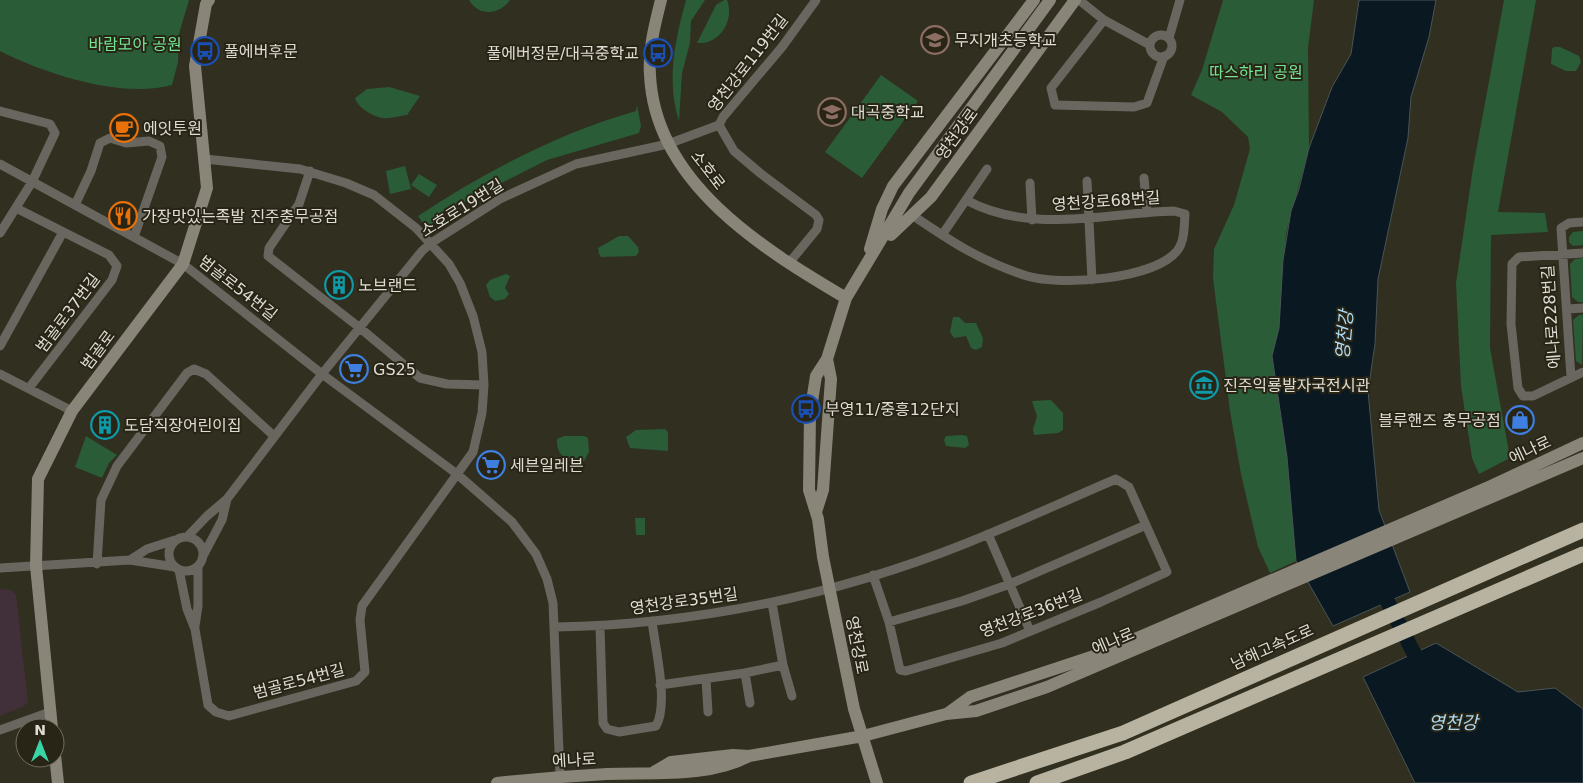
<svg xmlns="http://www.w3.org/2000/svg" width="1583" height="783" font-family="'DejaVu Sans','Noto Sans KR',sans-serif">
<style>
.medical{fill:#41303a}
.green{fill:#2a5c38}
.water{fill:#0a1921;stroke:#4a5456}
.lines{fill:none;stroke-linecap:round;stroke-linejoin:round}
.river{stroke:#0a1921;stroke-width:15}
.street{stroke:#68665f;stroke-width:9}
.secondary{stroke:#898579;stroke-width:12}
.highway{stroke:#b8b3a0;stroke-width:15}
.labels{text-anchor:middle;dominant-baseline:central;stroke-width:4;stroke-linejoin:round;paint-order:stroke}
.poi-label{font-size:16px;fill:#dedcd3;stroke:#282516;text-anchor:start}
.park-label{font-size:16px;fill:#73e693;stroke:#282516}
.street-label{font-size:16px;fill:#dedcd3;stroke:#282516}
.water-label{font-size:18px;font-style:italic;fill:#abdbf7;stroke:#282516}
</style>
<rect width="100%" height="100%" fill="#312f1f"/>
<!-- medical -->
<path class="medical" d="M0,589l11,1 5,5 12,107 -4,4 -24,10z"/>
<!-- green -->
<path class="green" d="M0,0h189l-10,34 -1,28 -6,23c-50,14 -127,-11 -172,-34z
M469,0h41c-11,15 -31,17 -41,0z
M686,0h19l-14,21 -1,22 -8,30 -3,48c-13,-40 -4,-81 7,-121z
M724,0h3c8,21 -8,45 -30,43l19,-38z
M1223,0h91l-6,48 1,100 -23,85 -7,95 -7,28 15,101 9,104 -26,12 -12,-26 -17,-73 -11,-63 -17,-133 1,-29 20,-44 16,-56 -2,-12 -26,-25 -31,-17 11,-25z
M1504,0h32l-38,212 47,1 3,19 -57,3 -1,113 20,110 -31,16 -7,-16 -11,-72 -5,-103 17,-115z
M1554,47h6l19,9 2,6 -5,9h-10l-15,-7 1,-15z
M881,75l37,26 -56,77 -37,-26z
M389,87l31,9 -13,19c-8,1 -17,4 -24,3 -10,-1 -26,-11 -28,-20l12,-9z
M637,105l4,21 -2,7 -92,27 -81,41 -36,24 -8,-3 -4,-6c66,-44 141,-83 218,-105z
M405,166l6,23 -21,5 -4,-23z
M419,174l18,11 -8,12 -18,-12z
M1583,231v14l-10,1 -4,-4v-5l4,-5z
M619,236h9l10,11 1,5 -3,4 -35,1 -2,-3 -1,-6z
M1583,258v44h-5l-6,-5 -2,-33 5,-5z
M506,274l4,2 -5,12 4,6 -4,5 -10,2 -5,-4 -4,-12 4,-5z
M1579,315h4l-1,50 -6,-4 -3,-41z
M953,317h6l6,6h11l7,15 -1,9 -6,3 -5,-2 -5,-12 -12,2 -4,-6z
M1051,400l12,13v17l-5,3 -24,2 -1,-6 4,-13 -5,-15z
M665,429l3,3v19l-38,-3 -4,-11 10,-7z
M962,435l5,1 2,9 -4,3 -19,-2 -2,-6 2,-4z
M86,436l31,19 -8,8 -7,15 -27,-11z
M564,436h20l4,2 1,14 -5,9c-16,1 -28,-4 -27,-22z
M635,518h10v17h-9z"/>
<!-- water -->
<path class="water" d="M1359,0h77l-7,37 -18,60 -3,41 -30,141 -3,65 -7,47 11,119 31,82 -77,34 -37,-65 -9,-104 -15,-101 7,-28 4,-68 8,-49 8,-22 10,-41 23,-61 19,-33z
M1436,643l82,49 37,-4 28,21v74h-168l-52,-106z"/>
<g class="lines">
<!-- river -->
<path class="river" d="M1379,585l44,86"/>
<!-- street -->
<path class="street" d="M1079,0l25,20 46,25
M1104,20l-53,68 4,17 79,2 13,-4 17,-47
M1150 46a11 11 0 1 1 22 0a11 11 0 1 1-22 0Z
M1169,38l11,-38
M0,111l50,13 5,9 -23,49 -32,51
M719,125l15,26 26,22 56,42 3,5 -2,9 -28,34
M0,164l183,100 139,110 135,100 55,48 24,32 11,25 6,24 7,173
M310,171l-11,33 -30,44 -1,8 92,72 60,50 27,6 37,1
M1144,178l3,34
M1087,181l5,99
M1030,183l2,37
M75,205l16,-34 9,-28 10,-5 16,5 23,-2 11,5 2,11 -28,80
M16,208l93,47 8,11 -5,14 -83,108
M912,215c40,27 68,46 115,61 33,10 126,4 150,-25 8,-10 7,-25 8,-37l-11,-3c-70,2 -143,24 -208,-11
M942,235l45,-66
M1583,253l-64,4 -7,7 -1,60 7,64 5,8h10l50,-24
M1568,309l15,-1
M0,346l63,-114
M0,374l72,37
M1571,377l-10,-149 8,-5 14,-1
M988,534l42,97
M169 554a17 17 0 1 1 34 0a17 17 0 1 1-34 0Z
M187,537l20,-21 20,-17 95,-125 100,-123 9,-8 69,-44 76,-35 92,-20 51,-19 4,-8 59,-70 34,-47
M203,556l19,-36 5,-21
M130,560l17,-11 28,-9
M97,564l4,-64 16,-34 70,-93 7,-4 12,5 68,62
M0,568l130,-8 45,7
M179,570l8,39 8,20 13,76 8,7 13,4 127,-35 9,-9 -5,-52 2,-14 111,-154 9,-39 2,-28 -2,-33 -9,-36 -13,-33 -11,-19 -33,-36 -42,-33 -28,-12 -46,-14 -95,-10
M772,603l11,62 9,31
M889,622l73,-21 48,-17 136,-59
M195,626l3,-20v-40
M555,627c140,-2 282,-32 412,-84 50,-20 100,-43 149,-64l13,8 38,85 -66,30 -99,41 -96,28 -6,-1 -11,-48 -16,-47
M600,627l3,96 4,6 12,3 37,-6c13,-22 -1,-79 -4,-105
M745,673l5,30
M706,679l2,33
M660,685l85,-12 38,-8
M0,730l50,-18"/>
<!-- secondary -->
<path class="secondary" d="M661,0c-6,24 -13,50 -11,75 5,108 113,174 196,223
M891,235l40,-38 144,-197
M870,249l12,-40 11,-23 141,-186
M816,512l7,-22 8,-111 -4,-20
M948,713l22,-16 130,-43 391,-168 92,-43
M52,728l-16,-162 2,-87 34,-68 111,-147 24,-76 -12,-122 11,-62 3,-4
M55,755l3,28
M654,772l17,-10 62,-7 16,1 114,-20 83,-22 30,-3 71,-24 536,-229
M497,783c36,-4 73,-7 110,-9 44,-2 102,4 142,-18
M877,783l-23,-74 -31,-152 -5,-38 -9,-29 1,-76 6,-38 11,-17 19,-61 63,-105 141,-193"/>
<!-- highway -->
<path class="highway" d="M971,783l152,-50 460,-203
M1037,783l88,-31 458,-198"/>
</g>
<!-- icons -->
<defs>
<symbol id="school-ring" viewBox="-11 -11 22 22"><circle r="9.5" fill="#282516" stroke="#8d6e63" stroke-width="1.5"/><path d="M0-5L7-2L0 1L-7-2ZM-4 1L0 2.5L4 1V4Q0 6-4 4Z" fill="#8d6e63"/></symbol>
<symbol id="bus-ring" viewBox="-11 -11 22 22"><circle r="9.5" fill="#282516" stroke="#1a4fb4" stroke-width="1.5"/><path d="M-5-6H5V4H4V6H2V4H-2V6H-4V4H-5ZM-3.5-4V0h7V-4ZM-3.5 1.2v1.5H-2V1.2ZM2 1.2v1.5H3.5V1.2Z" fill="#1a4fb4"/></symbol>
<symbol id="cafe-ring" viewBox="-11 -11 22 22"><circle r="9.5" fill="#282516" stroke="#e8710a" stroke-width="1.5"/><path d="M-5.5-4.5H6V0H3Q3 3.5 0 3.5H-2.5Q-5.5 3.5-5.5 0ZM3-3.2v2h1.7v-2ZM-6 4.5H4V6H-6Z" fill="#e8710a"/></symbol>
<symbol id="restaurant-ring" viewBox="-11 -11 22 22"><circle r="9.5" fill="#282516" stroke="#e8710a" stroke-width="1.5"/><path d="M-5-6h1v4h1v-4h1v4h1v-4h1v5L-1.5 .5V6h-2V.5L-5-1ZM5-6V6H3V1.5H1.5Q1.5-4 5-6Z" fill="#e8710a"/></symbol>
<symbol id="building-ring" viewBox="-11 -11 22 22"><circle r="9.5" fill="#282516" stroke="#0f9aa8" stroke-width="1.5"/><path d="M-4-6H4V6H1V3H-1V6H-4ZM-2.5-4.3h1.7v1.8h-1.7ZM.8-4.3h1.7v1.8H.8ZM-2.5-1h1.7V.8h-1.7ZM.8-1h1.7V.8H.8Z" fill="#0f9aa8"/></symbol>
<symbol id="supermarket-ring" viewBox="-11 -11 22 22"><circle r="9.5" fill="#282516" stroke="#3f7fe0" stroke-width="1.5"/><path d="M-6-5.5h2.5l.6 2H6L4.5 2H-2.5L-4.4-4H-6ZM-1.5 3.2a1.3 1.3 0 1 0 .1 0ZM3 3.2a1.3 1.3 0 1 0 .1 0Z" fill="#3f7fe0"/></symbol>
<symbol id="museum-ring" viewBox="-11 -11 22 22"><circle r="9.5" fill="#282516" stroke="#0f9aa8" stroke-width="1.5"/><path d="M0-6L6-3V-2H-6V-3ZM-5-1h2V3h-2ZM-1-1h2V3h-2ZM3-1h2V3H3ZM-6 4H6V6H-6Z" fill="#0f9aa8"/></symbol>
<symbol id="shop-ring" viewBox="-11 -11 22 22"><circle r="9.5" fill="#282516" stroke="#3f7fe0" stroke-width="1.5"/><path d="M-5-2.5h2.3a2.7 3.5 0 0 1 5.4 0H5L5.5 6h-11ZM-1.5-2.5h3a1.5 2.3 0 0 0-3 0Z" fill="#3f7fe0"/></symbol>
</defs>
<g fill-rule="evenodd">
<use href="#school-ring" x="919" y="24" width="32" height="32"/>
<use href="#bus-ring" x="189" y="35" width="32" height="32"/>
<use href="#bus-ring" x="642" y="37" width="32" height="32"/>
<use href="#school-ring" x="816" y="96" width="32" height="32"/>
<use href="#cafe-ring" x="108" y="112" width="32" height="32"/>
<use href="#restaurant-ring" x="107" y="200" width="32" height="32"/>
<use href="#building-ring" x="323" y="269" width="32" height="32"/>
<use href="#supermarket-ring" x="338" y="353" width="32" height="32"/>
<use href="#museum-ring" x="1188" y="369" width="32" height="32"/>
<use href="#bus-ring" x="790" y="393" width="32" height="32"/>
<use href="#shop-ring" x="1504" y="404" width="32" height="32"/>
<use href="#building-ring" x="89" y="409" width="32" height="32"/>
<use href="#supermarket-ring" x="475" y="449" width="32" height="32"/>
</g>
<g class="labels">
<!-- poi labels -->
<g class="poi-label">
<text x="954" y="40">무지개초등학교</text>
<text x="224" y="51">풀에버후문</text>
<text x="639" y="53" text-anchor="end">풀에버정문/대곡중학교</text>
<text x="851" y="112">대곡중학교</text>
<text x="143" y="128">에잇투원</text>
<text x="142" y="216">가장맛있는족발 진주충무공점</text>
<text x="358" y="285">노브랜드</text>
<text x="373" y="369">GS25</text>
<text x="1223" y="385">진주익룡발자국전시관</text>
<text x="825" y="409">부영11/중흥12단지</text>
<text x="1501" y="420" text-anchor="end">블루핸즈 충무공점</text>
<text x="124" y="425">도담직장어린이집</text>
<text x="510" y="465">세븐일레븐</text>
</g>
<!-- park labels -->
<g class="park-label">
<text x="135" y="44">바람모아 공원</text>
<text x="1256" y="72">따스하리 공원</text>
</g>
<!-- street labels -->
<g class="street-label">
<text transform="translate(748 63) rotate(-52)">영천강로119번길</text>
<text transform="translate(957 134) rotate(-54)">영천강로</text>
<text transform="translate(708 170) rotate(52)">소호로</text>
<text transform="translate(1106 201) rotate(-4)">영천강로68번길</text>
<text transform="translate(462 208) rotate(-32)">소호로19번길</text>
<text transform="translate(238 288) rotate(38)">범골로54번길</text>
<text transform="translate(68 313) rotate(-53)">범골로37번길</text>
<text transform="translate(1551 317) rotate(-94)">에나로228번길</text>
<text transform="translate(98 350) rotate(-53)">범골로</text>
<text transform="translate(1530 450) rotate(-25)">에나로</text>
<text transform="translate(684 601) rotate(-8)">영천강로35번길</text>
<text transform="translate(1031 613) rotate(-21)">영천강로36번길</text>
<text transform="translate(1113 641) rotate(-23)">에나로</text>
<text transform="translate(857 645) rotate(79)">영천강로</text>
<text transform="translate(1272 647) rotate(-24)">남해고속도로</text>
<text transform="translate(299 681) rotate(-15)">범골로54번길</text>
<text transform="translate(574 760) rotate(-3)">에나로</text>
</g>
<!-- water labels -->
<g class="water-label">
<text transform="translate(1344 335) rotate(-85)">영천강</text>
<text x="1453" y="722">영천강</text>
</g>
</g>
<!-- north arrow -->
<g transform="translate(40 743)"><circle r="24" fill="#282516" stroke="#716e62"/>
<path d="M0-4L9 19L0 12L-9 19Z" fill="#38d4a6"/>
<text y="-8" font-size="14" font-weight="bold" text-anchor="middle" fill="#dedcd3">N</text>
</g>
</svg>
